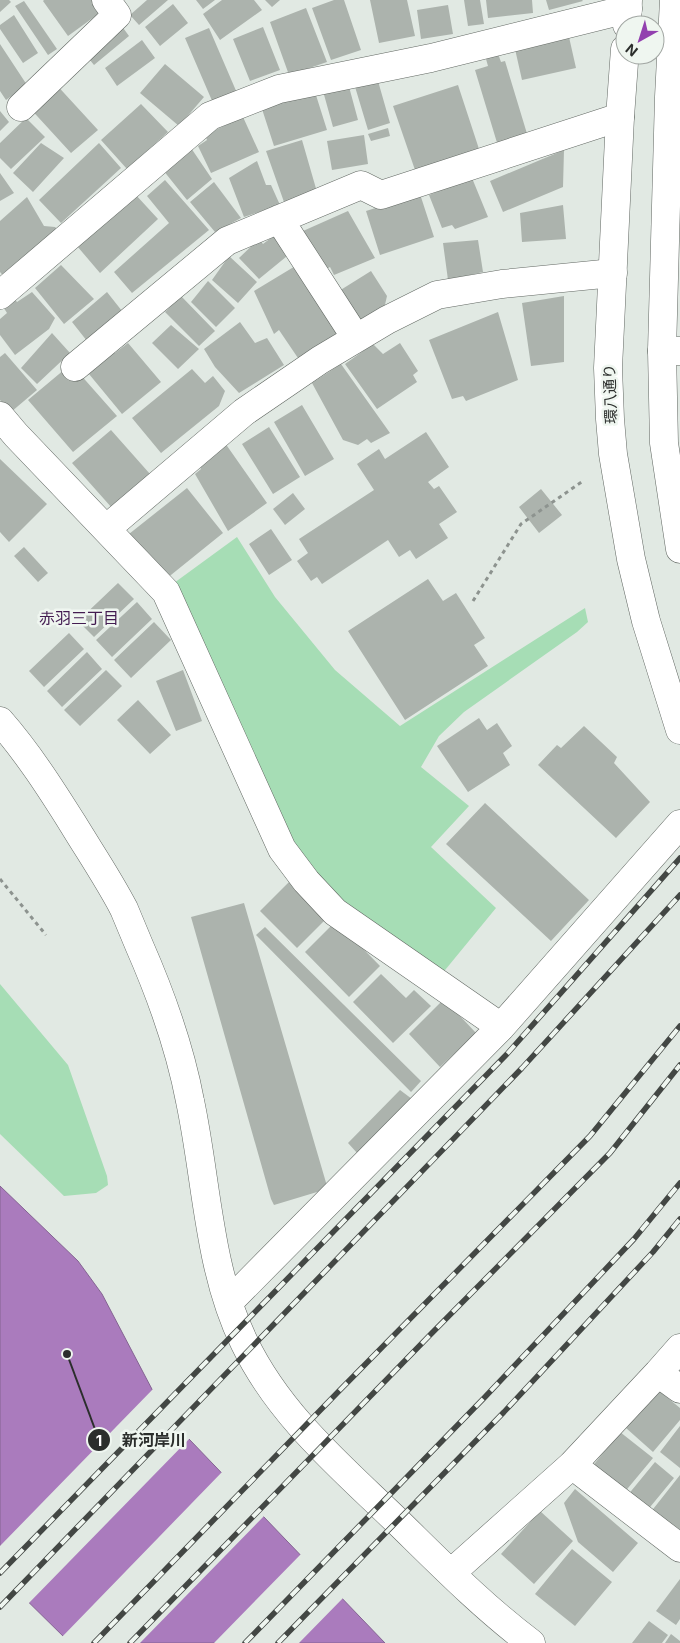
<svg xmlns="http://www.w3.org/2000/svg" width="680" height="1643" font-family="Inter,'Noto Sans JP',sans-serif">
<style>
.green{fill:#a6ddb5}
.water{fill:#aa7bbd;stroke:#846492}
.pier{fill:#e1e9e3}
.building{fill:#acb3ad}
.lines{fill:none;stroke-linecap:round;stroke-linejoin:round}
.minor-casing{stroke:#626863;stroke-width:29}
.major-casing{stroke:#626863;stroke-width:29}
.path{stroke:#8d938f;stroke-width:3;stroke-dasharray:4 4;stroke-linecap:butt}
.minor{stroke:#fff;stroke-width:28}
.major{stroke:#fff;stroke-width:28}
.rail-casing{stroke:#434744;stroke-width:5.5}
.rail{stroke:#eff6f0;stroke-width:4;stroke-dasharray:11;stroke-linecap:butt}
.labels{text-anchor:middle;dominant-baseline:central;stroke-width:5;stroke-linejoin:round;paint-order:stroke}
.street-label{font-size:15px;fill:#2b2e2c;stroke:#eff6f0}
.neighbourhood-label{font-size:16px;fill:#431c51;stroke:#eff6f0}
.leader{fill:none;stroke:#2b2e2c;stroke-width:2}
.callout-dot{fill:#2b2e2c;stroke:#eff6f0;stroke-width:2}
.mark-label{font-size:15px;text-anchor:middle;font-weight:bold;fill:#fff}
.callout-label{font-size:16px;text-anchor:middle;font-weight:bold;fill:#2b2e2c;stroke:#eff6f0;stroke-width:5;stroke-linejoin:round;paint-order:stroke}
</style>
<rect width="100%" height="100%" fill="#e1e9e3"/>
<!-- green -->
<path class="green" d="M237,537l38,60 60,73 65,56 185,-118 3,14 -11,10 -113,80 -25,24 -18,31 48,39 -38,41 65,61 -55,67 -99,-69 -48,-57 -120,-266z
M0,984l68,81 39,111 1,9 -12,8 -32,3 -64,-62z"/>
<!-- water -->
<path class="water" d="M0,1186l78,75 24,33 63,120 220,229h-315l-70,-69z"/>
<!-- pier -->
<path class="pier" d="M154,1388l13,25 24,24 -164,168 -27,-27v-32z
M223,1471l42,44 -125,128h-74l-5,-5z
M302,1553l42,44 -45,46h-85z"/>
<!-- building -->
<path class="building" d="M0,0h9l2,2 -11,10z
M44,0h48l9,12 -33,24 -25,-35z
M147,0h21l-29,25 -9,-10z
M196,0h19l-12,9z
M222,0h32l8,10 -42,30 -17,-26z
M265,0h15l-8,7z
M334,0h10l17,50 -30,10 -19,-52z
M370,0h37l8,36 -36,7z
M464,0h16l4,24 -16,2z
M486,0h46l1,13 -45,5z
M546,0h36l1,1 -34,9z
M24,1l33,48 -9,6 -33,-49z
M173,4l15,19 -28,23 -15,-19z
M448,5l5,29 -32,5 -4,-29z
M306,8l21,54 -38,13 -19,-53z
M14,15l24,38 -15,10 -23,-34v-4z
M121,25l8,11 -35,29 -9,-11z
M263,27l17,43 -30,11 -17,-42z
M209,28l28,65 -24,10 -28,-65z
M569,37l7,31 -54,12 -7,-31z
M142,40l13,18 -38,28 -12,-18z
M0,44l27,41 -21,15 -6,-9z
M496,48l5,14 4,-1 23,76 -30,9 -23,-76 13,-4 -4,-14z
M165,64l39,33 -25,29 -39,-33z
M376,74l14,49 -22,7 -15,-50z
M53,81l45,49 -27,23 -44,-48z
M348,83l10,37 -25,7 -10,-36z
M458,85l21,64 -64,21 -22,-64z
M315,92l12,38 -53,16 -12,-37z
M141,104l27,28 -41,37 -26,-29z
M0,111l9,11 -9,9z
M243,117l16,35 -48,21 -13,-27 9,-6 -2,-5z
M26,118l19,19 -34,32 -11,-11v-15z
M388,128l2,8 -19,5 -3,-7z
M364,135l4,29 -36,6 -5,-29z
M302,140l15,52 -33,10 -18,-51z
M41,143l23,15 -31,34 -20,-19z
M99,143l22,25 -60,55 -22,-23z
M189,145l23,34 -25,21 -24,-30z
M564,150l-1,37 -60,25 -13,-31z
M257,161l9,24h5l9,20 -36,12 -15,-39z
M0,173l14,20 -14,8z
M472,178l16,39 -33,12 -3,-4 -10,3 -13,-33z
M165,180l44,50 -77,63 -18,-21 55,-49 -22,-27z
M214,182l27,36 -26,14 -25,-30z
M135,194l23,25 -58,54 -23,-27z
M420,194l14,43 -54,18 -14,-44z
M27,197l17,29 11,1 3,3 -53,48 -5,-6v-51z
M563,205l3,34 -44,3 -2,-29z
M348,211l27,47 -41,17 -4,-8 -9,5 -18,-41z
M276,234l16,18 -33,27 -20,-21 20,-19 4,5z
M478,240l5,32 -35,8 -5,-37z
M229,256l28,26 -19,21 -26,-23z
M61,265l33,34 -30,25 -29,-36z
M297,265l45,71 -42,25 -21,-31 -5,4 -20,-43z
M371,271l16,25 -3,13 -24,14 -21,-32z
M208,281l27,27 -19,19 -25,-25z
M32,292l23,26 -6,11 -34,26 -15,-20v-16l7,-6 -5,-8 10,-9 5,6z
M107,292l15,19 -35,30 -15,-19z
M181,296l34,35 -16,15 -34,-34z
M564,296v66l-33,4 -9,-63z
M498,312l20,68 -52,21 -3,-5 -11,3 -23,-59z
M240,322l15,21 12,-5 17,27 -45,28 -24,-26 -11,-18z
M171,325l28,24 -21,20 -26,-26z
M52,333l18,20 -33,31 -16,-16z
M128,343l33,39 -39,32 -33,-40 23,-24 3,3z
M400,343l18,28 -5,4 4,7 -40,27 -32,-45 28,-20 10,10z
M5,353l32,37 -26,22 -11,-12v-43z
M71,364l46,52 -44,36 -45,-52z
M341,364l49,69 -19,10 -4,-4 -9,6 -15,-5 -31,-57z
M192,369l13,14 8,-7 12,15 -6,15 -58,47 -29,-35z
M302,405l32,54 -29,17 -31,-54z
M269,427l31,50 -27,17 -31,-50z
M111,430l39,44 -38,34 -40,-45z
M426,432l23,35 -21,15 6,7 5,-3 18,26 -18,12 9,14 -32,21 -6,-9 -11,7 -11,-17 -66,44 -5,-7 -6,4 -14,-20 11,-8 -9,-14 75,-49 -17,-26 22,-15 6,10z
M225,443l42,60 -39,28 -33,-57 6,-5 -4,-7z
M0,459l47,45 -38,38 -9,-10z
M187,488l36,45 -57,46 -37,-45z
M541,489l21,26 -23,18 -20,-26z
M293,493l12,16 -20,16 -12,-16z
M271,529l21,31 -23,15 -20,-31z
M24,547l24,26 -10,9 -24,-26z
M428,579l15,22 13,-8 29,45 -11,7 14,21 -83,54 -57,-89z
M118,583l16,16 -40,38 -16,-16z
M137,602l15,17 -40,38 -16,-17z
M154,622l17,18 -40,38 -17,-18z
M69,633l15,16 -40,38 -15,-16z
M87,652l15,17 -40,38 -15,-16z
M106,670l16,16 -42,40 -16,-16z
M183,670l19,51 -26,10 -20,-50z
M138,700l33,35 -21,19 -33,-34z
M479,718l8,12 10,-7 15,23 -9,7 7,12 -42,27 -31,-46z
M584,726l33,31 -3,6 36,39 -34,36 -78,-73 19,-20 4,3z
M485,803l104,97 -38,41 -105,-97z
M292,879l37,37 -32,32 -37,-37z
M244,903l83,283v3l-53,16 -3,-6 -80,-282z
M336,921l44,45 -31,31 -44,-45z
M265,927l156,154 -9,10 -1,1 -155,-157z
M381,974l25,24 8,-8 17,16 -38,37 -40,-41z
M444,999l32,34 -36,34 -31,-33z
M400,1090l12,9 -54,55 -10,-11z
M658,1390l22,18v12l-27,32 -27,-24z
M680,1426v42l-20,-16z
M620,1432l33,26 -30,36 -32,-26z
M655,1462l19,16 -28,34 -19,-16z
M680,1475v61l-30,-23z
M575,1489l63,54 -25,29 -35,-30 -14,-39z
M540,1511l33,30 -39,43 -33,-30z
M572,1549l40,33 -37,44 -40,-32z
M680,1579v40l-4,6 -20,-14z
M649,1621l19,14 -6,8h-30z
M671,1634l9,7v2h-15z"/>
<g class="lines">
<defs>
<path id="minor" d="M21,107l96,-92 -11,-15
M279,219l77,119
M0,295l210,-179 69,-27 152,-31 197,-49
M662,351h18
M75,367l152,-126 134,-56 20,10 239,-78
M0,416l16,19 150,157 116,257 24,32 29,31 166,115
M106,529l138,-117 76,-52 67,-40 50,-25 65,-11 111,-11
M0,721c28,32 51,68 73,103 17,28 36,56 51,85 5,12 10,24 15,36 22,50 41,103 51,156 17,80 18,167 54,241 35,73 96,124 153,179 43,42 86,86 134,122
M229,1302l272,-275 179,-203
M658,1373l22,16
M572,1465l108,83
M451,1573l121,-108 86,-92 22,-25"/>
<path id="major" d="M674,0l-5,97 -7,254 2,92 16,106
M627,25l1,-25
M625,49l-5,68 -12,251 2,51 3,35 18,105 15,62 34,109"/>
</defs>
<!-- minor casing -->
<use href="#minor" class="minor-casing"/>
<!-- major casing -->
<use href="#major" class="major-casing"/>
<!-- path -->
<path class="path" d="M473,601l48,-77 62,-43
M0,879l46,56"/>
<!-- minor -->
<use href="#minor" class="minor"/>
<!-- major -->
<use href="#major" class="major"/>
<defs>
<path id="rail" d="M0,1573l507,-519 173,-196
M0,1607l522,-539 158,-173
M94,1643l244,-251 252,-256 90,-110
M130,1643l299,-307 181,-183 70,-88
M245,1643l240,-246 149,-158 46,-56
M278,1643l226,-231 149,-160 27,-33"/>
</defs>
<!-- rail casing -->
<use href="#rail" class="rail-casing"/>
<!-- rail -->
<use href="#rail" class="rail"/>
</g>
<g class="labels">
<!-- street labels -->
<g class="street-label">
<text transform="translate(610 394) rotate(-92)">環八通り</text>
</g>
<!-- neighbourhood labels -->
<g class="neighbourhood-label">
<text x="79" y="618">赤羽三丁目</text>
</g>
</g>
<!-- callouts -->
<path class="leader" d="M67 1354L99 1440"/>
<g class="callout-dot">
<circle cx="67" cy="1354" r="5"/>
<circle cx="99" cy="1440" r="12"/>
</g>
<g class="mark-label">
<text x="99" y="1446">1</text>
</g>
<g class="callout-label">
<text x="154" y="1446">新河岸川</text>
</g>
<!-- north arrow -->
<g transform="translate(640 40) rotate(219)"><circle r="24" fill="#eff6f0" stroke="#a1a6a2"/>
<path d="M0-4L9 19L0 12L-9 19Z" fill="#9240af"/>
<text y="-8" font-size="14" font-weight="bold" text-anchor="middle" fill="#2b2e2c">N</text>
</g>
</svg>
